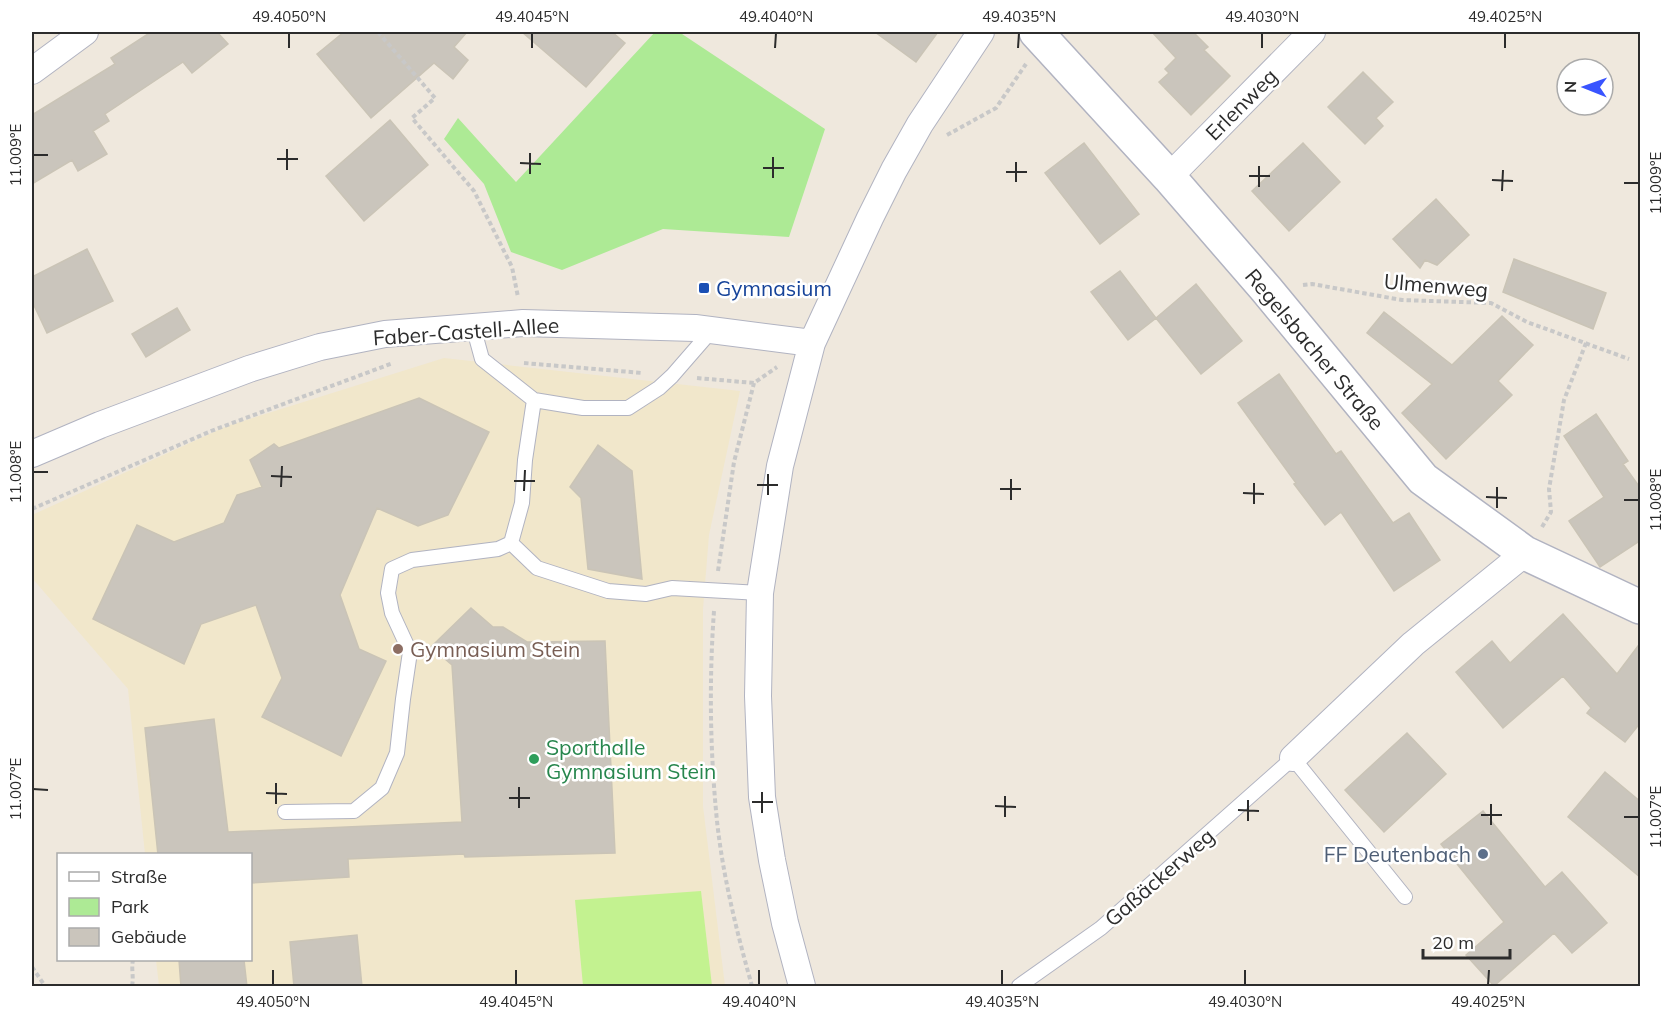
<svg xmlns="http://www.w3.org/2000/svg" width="1672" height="1018" font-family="Mulish,sans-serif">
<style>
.education{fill:#f1e7cb}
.green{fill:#adea95}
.pitch{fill:#c3f290}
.building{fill:#cac5bc;stroke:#cac4b6;stroke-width:1.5}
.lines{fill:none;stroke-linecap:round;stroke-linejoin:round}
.lane-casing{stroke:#b1b3c1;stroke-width:16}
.street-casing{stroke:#b1b3c1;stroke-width:28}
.secondary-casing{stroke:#b1b3c1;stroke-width:36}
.path{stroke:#c8c8c8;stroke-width:4;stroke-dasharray:4.5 3;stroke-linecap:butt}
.lane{stroke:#fff;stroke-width:14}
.street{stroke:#fff;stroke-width:26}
.secondary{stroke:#fff;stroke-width:33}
.ticks{fill:none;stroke:#2c2c2c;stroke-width:2}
.transit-dot{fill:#1a4fb4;stroke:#fff;stroke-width:2}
.education-dot{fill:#8d6e63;stroke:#fff;stroke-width:2}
.leisure-dot{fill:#2e9e5b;stroke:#fff;stroke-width:2}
.service-dot{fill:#5c6f8a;stroke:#fff;stroke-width:2}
.labels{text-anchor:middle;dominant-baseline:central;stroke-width:5;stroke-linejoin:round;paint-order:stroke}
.street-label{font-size:21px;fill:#2c2c2c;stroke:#fff}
.transit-label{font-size:21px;fill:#164399;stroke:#fff;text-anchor:start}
.education-label{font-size:21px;fill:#785e54;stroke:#fff;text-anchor:start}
.leisure-label{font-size:21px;fill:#27864d;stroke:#fff;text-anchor:start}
.service-label{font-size:21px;fill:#4e5e75;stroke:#fff;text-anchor:end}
.neatline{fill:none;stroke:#2c2c2c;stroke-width:2}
.ticks-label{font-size:15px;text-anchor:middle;fill:#2c2c2c}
</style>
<rect width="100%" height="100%" fill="#efe8dd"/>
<!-- education -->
<path class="education" d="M444,358l296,33 -31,144 -6,74v197l22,180h-566l-3,-26h94v-106h-105l-17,-165 -96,-111v-63l195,-89z"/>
<!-- green -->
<path class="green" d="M655,32h24l146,97 -36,108 -126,-8 -101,41 -51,-18 -27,-68 -40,-45 14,-21 58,64z"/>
<!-- pitch -->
<path class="pitch" d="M701,891l11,95h-129l-8,-86z"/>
<!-- building -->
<path class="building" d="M151,32h66l11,12 -36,29 -9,-11 -78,52 4,7 -16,10 14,23 -29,17 -6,-11 -40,24v-69l83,-51 -4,-6z
M344,32h123l-13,15 14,13 -15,19 -19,-16 -63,55 -54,-64z
M522,32h90l13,11 -39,44z
M875,32h63l-22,30z
M1152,32h41l15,15 -4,3 26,26 -39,39 -32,-33 10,-9 -4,-4 11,-11z
M1363,72l30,30 -17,16 7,8 -18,18 -37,-37z
M390,120l38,45 -64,56 -38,-45z
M1084,143l55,71 -39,30 -55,-71z
M1303,143l37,39 -51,49 -37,-40z
M1436,199l33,36 -32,30 -12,-5 -5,8 -27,-29z
M87,249l26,52 -66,32 -15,-32v-24z
M1514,259l92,34 -13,36 -90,-37z
M1120,271l36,47 -28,22 -37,-48z
M1196,284l46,57 -41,33 -45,-56z
M177,308l13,22 -44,27 -14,-23z
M1384,312l68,53 50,-49 31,29 -35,36 14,14 -66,64 -44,-46 30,-29 -65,-51z
M1279,374l57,80 5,-3 52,72 16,-10 31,47 -46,31 -53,-79 -16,13 -31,-41 2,-1 -58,-80z
M419,398l70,34 -41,83 -30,11 -41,-18 -37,87 19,54 27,12 -45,95 -79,-39 20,-39 -26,-73 -55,19 -17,40 -91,-45 44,-94 37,17 50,-19 13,-28 25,-8 -12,-27 24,-16 5,4z
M1596,414l32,47 -5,3 18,25v51l-41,27 -31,-46 35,-24 -40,-61z
M598,445l34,26 10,108 -54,-10 -7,-71 -11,-11z
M471,608l22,19h10l24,15 78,-1 10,212 -150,4 -1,-3 -116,5 1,18 -99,6v-28h-92l-13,-127 69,-9 14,113 234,-10 -10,-157 -21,-18z
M1563,614l54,60 24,-32v80l-16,20 -38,-29 4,-5 -28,-32 -60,52 -47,-56 36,-31 18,22z
M1407,733l39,41 -62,58 -39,-42z
M1605,772l36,30v76l-73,-61z
M1483,811l62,76 17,-15 45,51 -35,30 -18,-20 -60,53 -28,-31 38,-33 -63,-78z
M357,935l5,52h-68l-4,-45z
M179,960h65l3,27h-66z"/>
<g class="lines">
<defs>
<path id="lane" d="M473,326l9,33 52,41 49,8h45l31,-20 13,-12 40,-46
M511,543l26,25 71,23 38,3 26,-6 88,5
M285,812l69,-1 28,-23 15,-35 6,-54 7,-47 -18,-39 -4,-20 4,-24 20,-9 86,-11 13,-6 11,-40 3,-43 9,-60
M1019,986l82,-58 192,-170 112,139"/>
<path id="street" d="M32,71l53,-39
M1169,177l143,-145
M32,454l68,-29 149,-56 71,-22 65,-13 138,-11 172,5 117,15
M1293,758l120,-114 112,-91
M802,986l-17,-63 -13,-63 -10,-63 -4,-101 2,-103 20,-127 32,-123 58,-125 24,-48 26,-46 61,-92"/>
<path id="secondary" d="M1036,32l133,145 97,112 157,190 102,74 115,54"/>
</defs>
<!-- lane casing -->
<use href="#lane" class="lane-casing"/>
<!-- street casing -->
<use href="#street" class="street-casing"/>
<!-- secondary casing -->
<use href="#secondary" class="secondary-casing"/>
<!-- path -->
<path class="path" d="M378,32l57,66 -23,20 62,73 38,76 6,30
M947,135l49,-27 30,-44
M1303,285l9,-1 90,16 89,3 36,19 102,37
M524,363l118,10
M697,378l57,5 23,-16
M32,509l179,-78 182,-68
M1542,527l9,-15 -2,-23 15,-89 22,-57
M718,571l16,-109 20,-79
M714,611c-5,70 -4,140 3,210 6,56 20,112 35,165
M32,967l13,19
M132,986c2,-9 -1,-17 1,-26"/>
<!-- lane -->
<use href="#lane" class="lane"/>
<!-- street -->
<use href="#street" class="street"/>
<!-- secondary -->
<use href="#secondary" class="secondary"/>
</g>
<!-- ticks -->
<path class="ticks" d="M289,48v-15M532,48v-15M775,48l1,-15M1018,48l1,-15M1262,48v-15M1505,48v-15M33,155h15M277,159h21M520,163l21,1M763,168h21M287,170v-21M1006,172h21M530,174v-21M1249,176h21M773,178v-21M1492,180l21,1M1016,182v-20M1624,183h15M1259,187v-21M1502,191l1,-21M33,472h15M271,476l21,1M514,481h21M757,485h21M281,487l1,-21M1000,489h21M524,491l1,-21M1243,493l21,1M768,495v-21M1486,497l21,1M1011,500v-21M1624,500h15M1254,504v-21M1497,508v-21M33,789l15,1M266,793l21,1M509,798h21M752,802h21M276,804v-21M995,806l21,1M519,808v-21M1238,810l21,1M762,813v-21M1481,815h21M1005,817v-21M1624,817h15M1248,821v-21M1491,825v-21M273,985v-15M516,985v-15M759,985v-15M1002,985v-15M1245,985v-15M1488,985l1,-15"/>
<!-- markers -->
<rect class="transit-dot" x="698" y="282" width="12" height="12" rx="3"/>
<circle class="education-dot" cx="398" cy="649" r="6"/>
<circle class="leisure-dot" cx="534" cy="759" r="6"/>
<circle class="service-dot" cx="1483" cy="854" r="6"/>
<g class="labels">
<!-- street labels -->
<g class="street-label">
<text transform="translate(1241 104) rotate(-45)">Erlenweg</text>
<text transform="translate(1436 285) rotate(5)">Ulmenweg</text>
<text transform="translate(466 331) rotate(-4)">Faber-Castell-Allee</text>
<text transform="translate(1315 349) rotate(50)">Regelsbacher Straße</text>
<text transform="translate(1159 877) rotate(-41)">Gaßäckerweg</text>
</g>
<!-- transit labels -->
<g class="transit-label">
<text x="716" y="288">Gymnasium</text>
</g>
<!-- education labels -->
<g class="education-label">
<text x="410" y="649">Gymnasium Stein</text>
</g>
<!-- leisure labels -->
<g class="leisure-label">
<text x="546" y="747">Sporthalle<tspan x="546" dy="24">Gymnasium Stein</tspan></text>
</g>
<!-- service labels -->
<g class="service-label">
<text x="1471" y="854">FF Deutenbach</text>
</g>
</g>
<!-- border -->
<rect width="1672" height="1018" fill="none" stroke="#ffffff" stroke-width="66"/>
<!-- legend -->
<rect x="57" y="853" width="195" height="108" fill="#ffffff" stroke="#ababab" stroke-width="1.5"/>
<rect x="69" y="872" width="30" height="9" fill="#ffffff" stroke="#ababab" stroke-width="1.5"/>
<text x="111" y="883" font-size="18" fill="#2c2c2c">Straße</text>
<rect x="69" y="898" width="30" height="18" fill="#adea95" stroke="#ababab" stroke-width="1.5"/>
<text x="111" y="913" font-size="18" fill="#2c2c2c">Park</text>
<rect x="69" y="928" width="30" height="18" fill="#cac5bc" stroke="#ababab" stroke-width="1.5"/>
<text x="111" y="943" font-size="18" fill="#2c2c2c">Gebäude</text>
<!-- north arrow -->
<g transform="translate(1585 87) rotate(271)"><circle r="28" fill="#ffffff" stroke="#ababab" stroke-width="1.5"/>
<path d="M0-4.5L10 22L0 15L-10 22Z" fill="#3954ff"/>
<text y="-9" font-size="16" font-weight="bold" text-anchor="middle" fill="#2c2c2c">N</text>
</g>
<!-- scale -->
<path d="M1423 949v9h87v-9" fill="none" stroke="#2c2c2c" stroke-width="3"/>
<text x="1432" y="949" font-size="18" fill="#2c2c2c" stroke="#ffffff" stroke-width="4.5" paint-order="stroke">20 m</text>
<rect x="33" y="33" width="1606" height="952" class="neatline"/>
<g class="ticks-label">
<text x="289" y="22">49.4050°N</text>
<text x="532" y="22">49.4045°N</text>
<text x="776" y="22">49.4040°N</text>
<text x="1019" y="22">49.4035°N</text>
<text x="1262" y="22">49.4030°N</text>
<text x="1505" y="22">49.4025°N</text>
<text transform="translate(16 155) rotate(-90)" y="5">11.009°E</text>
<text transform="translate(1656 183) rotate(-90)" y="5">11.009°E</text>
<text transform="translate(16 472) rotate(-90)" y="5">11.008°E</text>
<text transform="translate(1656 500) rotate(-90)" y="5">11.008°E</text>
<text transform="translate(16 789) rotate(-90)" y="5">11.007°E</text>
<text transform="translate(1656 817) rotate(-90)" y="5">11.007°E</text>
<text x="273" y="1007">49.4050°N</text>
<text x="516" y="1007">49.4045°N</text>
<text x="759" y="1007">49.4040°N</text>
<text x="1002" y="1007">49.4035°N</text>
<text x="1245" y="1007">49.4030°N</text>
<text x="1488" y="1007">49.4025°N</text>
</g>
</svg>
